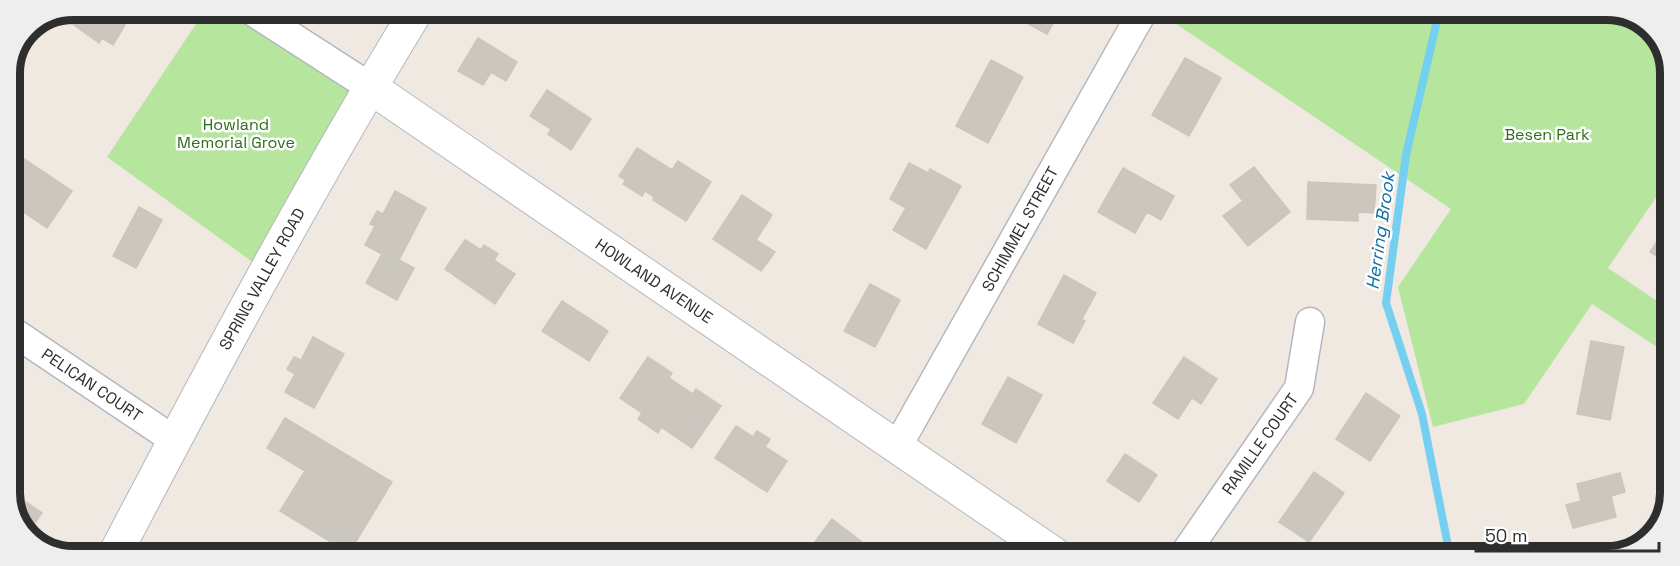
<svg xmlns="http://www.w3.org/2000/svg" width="1680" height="566" font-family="'Space Grotesk',sans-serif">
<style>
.green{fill:#b6e59e}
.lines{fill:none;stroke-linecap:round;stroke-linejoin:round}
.stream{stroke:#75cff0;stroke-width:8}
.building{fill:#cbc7bf;stroke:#cbc5ba;stroke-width:1.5}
.minor-casing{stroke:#b4b7c1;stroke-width:31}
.tertiary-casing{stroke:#b4b7c1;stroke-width:35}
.minor{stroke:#fff;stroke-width:28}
.tertiary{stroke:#fff;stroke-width:33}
.labels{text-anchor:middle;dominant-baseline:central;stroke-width:5;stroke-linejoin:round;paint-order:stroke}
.park-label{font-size:16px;fill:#2c6e1b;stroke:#fff}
.street-label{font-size:16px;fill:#2e2e2e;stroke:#fff}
.water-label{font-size:18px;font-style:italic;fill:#0d6fa3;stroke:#fff}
.rim{fill:none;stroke:#2e2e2e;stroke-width:8}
</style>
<rect width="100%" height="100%" fill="#efe9e1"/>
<!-- green -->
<path class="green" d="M206,9h43l121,78 -105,184 -158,-114z
M1157,11l471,1 30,21 13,35 -1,109 -62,91 61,41v46l-77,-51 -68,100 -91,23 -35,-140 53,-78z"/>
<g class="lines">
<!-- stream -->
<path class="stream" d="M1439,12l-33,143 -20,148 36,111 26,132 -3,11"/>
</g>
<!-- building -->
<path class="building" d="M72,9h30l23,16 -12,20 -11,-7 -3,5 -36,-26 4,-6z
M1026,11h-1h35l-13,23 -26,-14z
M478,38l39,24 -11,19 -15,-9 -8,13 -25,-14z
M1185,58l36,20 -32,58 -37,-21z
M991,60l32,17 -35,66 -32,-17z
M547,90l44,29 -20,31 -23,-16 3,-5 -21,-13z
M637,148l35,22 6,-9 33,21 -25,39 -33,-21 1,-3 -9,-6 -3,5 -19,-12 3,-4 -7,-4z
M20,156l52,35 -25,37 -38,-26v-29z
M909,163l19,10 2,-4 31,17 -35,63 -33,-19 13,-22 -16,-9z
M1254,167l36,45 -42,34 -25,-30 20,-15 -13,-16z
M1123,168l51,28 -13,24 -14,-8 -12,21 -37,-21z
M1308,182l68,3 -2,28 -16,-1v9l-51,-2z
M395,191l31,17 -27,52 15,8 -17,32 -31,-17 16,-29 -17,-9 10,-19 -5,-2 7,-13 6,3z
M742,195l30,20 -16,25 19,12 -14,19 -48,-32z
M139,207l23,13 -26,48 -23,-12z
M1670,222v34l-4,6 -16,-10z
M465,240l16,10 3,-5 14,9 -4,6 21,14 -20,30 -50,-35z
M1064,275l32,18 -14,26 3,2 -12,22 -35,-19z
M870,284l30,16 -25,47 -31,-16z
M562,301l46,30 -19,30 -47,-30z
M313,337l31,17 -30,54 -29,-16 10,-18 -8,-5 7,-12 7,3z
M1591,341l33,6 -14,73 -33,-6z
M648,357l24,16 -3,5 24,16 3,-5 25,17 -29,42 -31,-21 -3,6 -20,-14 4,-6 -22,-15z
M1184,357l33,22 -16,25 -9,-6 -14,21 -25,-16z
M1008,377l34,18 -26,48 -34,-19z
M1366,393l34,23 -30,45 -34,-22z
M9,411l14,9 -14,20z
M285,418l107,64 -43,71 -69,-42 25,-40 -38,-23z
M736,426l17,11 4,-6 13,8 -5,8 22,14 -20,31 -52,-34z
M1125,454l32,21 -18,27 -32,-21z
M1314,472l30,21 -35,49 -30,-20z
M1620,473l5,19 -14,4 5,21 -43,11 -7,-23 15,-4 -4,-17z
M9,490l33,23 -16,22 -4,-2 -13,-35z
M832,519l47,36h-74z
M1642,537l4,7 -38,13h-7z"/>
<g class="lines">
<defs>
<path id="minor" d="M249,9l121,78
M9,329l165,111
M897,447l246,-436
M1183,556l116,-168 11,-66"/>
<path id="tertiary" d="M370,87l687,469
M115,554c96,-184 194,-367 302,-544"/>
</defs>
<!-- minor casing -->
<use href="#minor" class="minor-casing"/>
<!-- tertiary casing -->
<use href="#tertiary" class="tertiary-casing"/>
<!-- minor -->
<use href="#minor" class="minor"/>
<!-- tertiary -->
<use href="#tertiary" class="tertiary"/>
</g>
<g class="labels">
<!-- park labels -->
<g class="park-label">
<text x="236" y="124">Howland<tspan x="236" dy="18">Memorial Grove</tspan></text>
<text x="1547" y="134">Besen Park</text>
</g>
<!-- street labels -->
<g class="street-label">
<text transform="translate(1020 229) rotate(-61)">SCHIMMEL STREET</text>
<text transform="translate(262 279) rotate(-61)">SPRING VALLEY ROAD</text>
<text transform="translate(654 281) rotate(34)">HOWLAND AVENUE</text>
<text transform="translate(92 385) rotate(34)">PELICAN COURT</text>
<text transform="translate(1260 444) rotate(-55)">RAMILLE COURT</text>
</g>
<!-- water labels -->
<g class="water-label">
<text transform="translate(1380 231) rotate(-82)">Herring Brook</text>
</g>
</g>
<!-- crop -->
<path d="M0 0H1680V566H0ZM73 20H1607A53 53 0 0 1 1660 73V493A53 53 0 0 1 1607 546H73A53 53 0 0 1 20 493V73A53 53 0 0 1 73 20Z" fill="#eee" fill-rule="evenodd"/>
<path class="rim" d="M73 20H1607A53 53 0 0 1 1660 73V493A53 53 0 0 1 1607 546H73A53 53 0 0 1 20 493V73A53 53 0 0 1 73 20Z"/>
<!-- scale -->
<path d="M1476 542v9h183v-9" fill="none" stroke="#2e2e2e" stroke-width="3"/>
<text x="1485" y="542" font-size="18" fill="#2e2e2e" stroke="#ffffff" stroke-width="4.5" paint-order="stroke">50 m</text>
</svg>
